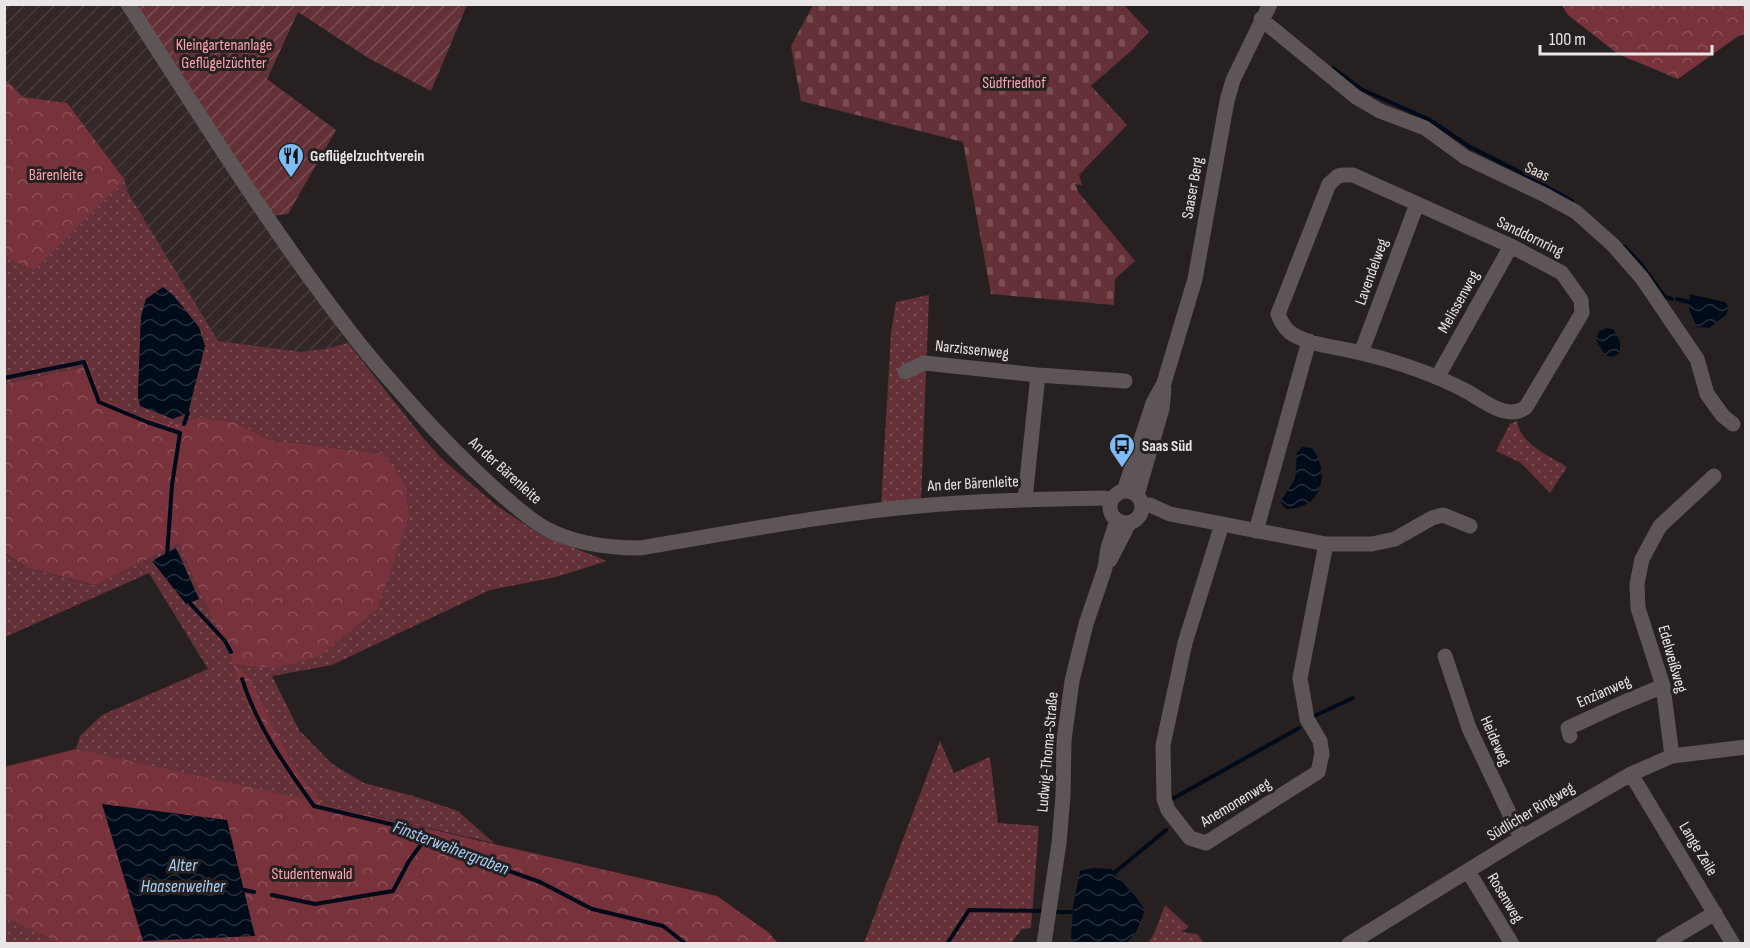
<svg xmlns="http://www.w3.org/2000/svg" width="1750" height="948" font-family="'Sofia Sans Condensed',sans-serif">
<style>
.industrial{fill:url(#industrial-furrows)}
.grass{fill:url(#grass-dots);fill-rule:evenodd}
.forest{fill:url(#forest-crowns)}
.cemetery{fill:url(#cemetery-stones)}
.garden{fill:url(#garden-furrows)}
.water{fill:url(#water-waves)}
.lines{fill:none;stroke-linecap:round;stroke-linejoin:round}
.stream{stroke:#000b1a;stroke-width:4}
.minor{stroke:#5d5556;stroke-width:15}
.labels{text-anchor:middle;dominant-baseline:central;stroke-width:6;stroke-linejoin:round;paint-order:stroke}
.park-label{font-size:16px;fill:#fda6af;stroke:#272021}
.poi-label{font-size:16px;font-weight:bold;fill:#eae5e6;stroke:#272021;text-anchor:start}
.street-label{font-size:16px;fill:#eae5e6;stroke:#272021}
.water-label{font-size:18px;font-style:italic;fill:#a4d1fd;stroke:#272021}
</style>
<defs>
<pattern id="industrial-furrows" width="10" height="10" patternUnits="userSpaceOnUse" patternTransform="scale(1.5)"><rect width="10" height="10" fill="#342728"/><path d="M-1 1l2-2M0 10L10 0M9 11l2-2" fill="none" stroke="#483c3d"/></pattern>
<pattern id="grass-dots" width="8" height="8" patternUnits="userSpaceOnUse" patternTransform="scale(1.5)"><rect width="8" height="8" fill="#633137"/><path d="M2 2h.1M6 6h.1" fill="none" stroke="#7a4f54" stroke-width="1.8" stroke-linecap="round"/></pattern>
<pattern id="forest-crowns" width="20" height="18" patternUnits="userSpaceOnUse" patternTransform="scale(1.5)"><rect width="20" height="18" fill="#78323c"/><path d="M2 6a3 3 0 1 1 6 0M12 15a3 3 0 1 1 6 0" fill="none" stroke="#8b5058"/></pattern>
<pattern id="cemetery-stones" width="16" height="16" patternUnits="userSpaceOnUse" patternTransform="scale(1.5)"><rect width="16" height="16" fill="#633137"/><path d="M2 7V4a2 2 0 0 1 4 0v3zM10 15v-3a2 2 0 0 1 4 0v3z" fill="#7a4f54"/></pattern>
<pattern id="garden-furrows" width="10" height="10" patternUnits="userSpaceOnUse" patternTransform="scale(1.5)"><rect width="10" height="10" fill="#633137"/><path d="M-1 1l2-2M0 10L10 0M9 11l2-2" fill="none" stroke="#7a4f54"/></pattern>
<pattern id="water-waves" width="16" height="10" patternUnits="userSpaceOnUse" patternTransform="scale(1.5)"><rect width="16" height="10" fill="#000b1a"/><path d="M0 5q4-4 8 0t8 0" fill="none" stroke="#252e3b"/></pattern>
</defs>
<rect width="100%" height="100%" fill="#272021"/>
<!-- industrial -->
<path class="industrial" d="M4,5h118l226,338 -23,6 -24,3 -83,-11 -91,-150 -2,-11 -58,-77 -44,-6 -18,-18z"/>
<!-- grass -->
<path class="grass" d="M125,180l2,11 91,150 83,11 24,-3 23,-6 72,91 21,24 55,47 43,29 68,27 -51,16 -66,13 -158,75 -60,11 27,54 33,34 32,19 49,13 45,15 36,32 -172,-39 -31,-43 -17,-32 -40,-64 10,35 26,49 35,51 -229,-51 4,-13 22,-21 106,-46 -59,-96 -144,64 -1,-84 24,15 66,17 84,-43 55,121 151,-209 -113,-14 -37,-18 -35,-5 -27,8 -37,-11 -34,-17 -12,-32 -84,19v-127l29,14zM141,316l54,63 -7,34 -47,-7 -3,-10z
M929,295l-8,205 -40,5 10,-172 5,-31z
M1517,421c4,24 31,34 50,46l-17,26 -29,-30 -25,-12 14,-27z
M940,741l14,32 36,-16 8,66 41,3 -8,102 -9,1 -11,14h-147z
M1165,905l24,22 -8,5 16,2 7,9h-56l6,-9z
M5,918l55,25h-55z"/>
<!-- forest -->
<path class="forest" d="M1562,5h183v29l-8,3 -59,42 -60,-25 -50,-39z
M5,79l18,18 44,6 58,77 -91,91 -29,-14z
M90,365l11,32 34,17 37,11 27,-8 35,5 37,18 113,14 21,30 4,33 -32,92 -57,47 -45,12 -41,-4 15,13 42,84 31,43 395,92 51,36 10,11h-718l-55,-25 -1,-151 72,-18 228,50 -34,-50 -26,-49 -11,-37 -55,-120 -83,42 -67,-17 -23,-15v-169z"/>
<!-- cemetery -->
<path class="cemetery" d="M813,5h311l25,27 -17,18 -41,36 36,39 -48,50 3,10 -7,-1 4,9 56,68 -20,18 -1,26 -123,-11 -28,-152 -162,-41 -10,-55z"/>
<!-- garden -->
<path class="garden" d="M132,5h335l-36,86 -61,-32 -72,-47 -31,67 69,51 -48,84 -16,2z"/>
<!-- water -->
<path class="water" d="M163,287l10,8 26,32 6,19 -17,67 -15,6 -33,-13 -2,-10 3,-80 5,-17z
M1690,294l35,8 4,5 -3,8 -17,13 -12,-1 -8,-17z
M1607,328l6,1c6,9 9,14 6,25l-8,3 -6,-2 -9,-15 3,-9z
M1302,447l10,1c19,26 10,61 -26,61l-6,-7 15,-23 2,-26z
M176,548l23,51 -13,5 -34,-43z
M102,804l125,16 28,116 -112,5z
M1093,868l18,1c11,14 26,26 34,42l-10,23 -9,9h-53l-2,-6 2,-30 7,-36z"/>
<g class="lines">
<!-- stream -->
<path class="stream" d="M1333,68l28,21 69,31 40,27 50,25 52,29
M1624,246l16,17 24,33 8,3
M1677,299l12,3
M4,378l80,-16 15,40 48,20 33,11 -8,52 -5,71
M184,424l4,-11
M187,600l38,41 6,11
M242,679c15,47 43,87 72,127l89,21 33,18 104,37 52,27 71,17 23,18
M1314,716l39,-18
M1174,798l125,-70
M1114,873l52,-43
M244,890l10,2
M272,895l43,9 78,-13 16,-30 16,-22
M1052,912h20
M947,944l22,-34 76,1"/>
<!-- minor -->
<path class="minor" d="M128,4c73,113 144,228 227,334 17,23 37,44 56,66 26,29 53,57 83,84 16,14 31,28 49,39 30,17 64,21 97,21 96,-16 193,-35 290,-43 58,-5 116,-6 174,-7l7,3
M1261,19l95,78 24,14 45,17 40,29 80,38 31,17 37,33 29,33 55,81 10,35 16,22 10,8
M1344,175h9l158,71 51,27 19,27 1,13 -56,94c-18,14 -41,-5 -58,-15 -34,-18 -69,-30 -107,-39 -22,-6 -47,-7 -67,-18 -8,-4 -13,-13 -16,-21l51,-130 9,-8z
M1361,353l56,-149
M905,372l19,-9 114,12 87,6
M1438,376l73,-130
M1124,491l29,-88 11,-20 31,-104 32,-178 6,-21 37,-76
M1110 507a16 16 0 1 1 32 0a16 16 0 1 1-32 0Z
M1137,495l25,-86 2,-20
M1025,499l13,-124
M1142,504l8,1 20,9 156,30h46l23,-5 37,-21 11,-3 27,11
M1222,524l-37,119 -22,102 1,54 4,11 22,28 16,5 112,-71 4,-18 -2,-13 -13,-22 -7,-41 26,-134
M1256,531l53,-190
M1110,560l19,-37
M1445,656l24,72 52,110
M1570,736l-2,-8 52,-24 43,-18
M1672,756l-9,-70 -25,-78 -1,-24 5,-25 18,-33 54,-50
M1631,774l102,170
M1468,871l44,73
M1044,944l15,-101 4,-47 1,-56 8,-59 14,-57 19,-56 3,-20 9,-28
M1349,944l172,-106 110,-64 41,-18 74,-9
M1663,944l52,-31"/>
</g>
<!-- icons -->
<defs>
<symbol id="restaurant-pin" viewBox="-11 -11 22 30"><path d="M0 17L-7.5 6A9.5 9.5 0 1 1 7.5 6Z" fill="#7dbef9" stroke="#272021"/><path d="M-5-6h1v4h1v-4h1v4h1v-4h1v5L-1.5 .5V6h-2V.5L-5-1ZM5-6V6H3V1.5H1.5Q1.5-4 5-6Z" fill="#111"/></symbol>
<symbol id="bus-pin" viewBox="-11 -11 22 30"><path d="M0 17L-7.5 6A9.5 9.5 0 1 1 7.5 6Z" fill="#7dbef9" stroke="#272021"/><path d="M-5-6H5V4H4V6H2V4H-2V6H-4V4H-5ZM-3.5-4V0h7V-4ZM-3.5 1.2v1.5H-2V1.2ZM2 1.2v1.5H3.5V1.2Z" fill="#111"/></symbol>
</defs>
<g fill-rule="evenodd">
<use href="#restaurant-pin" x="276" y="141" width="30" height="40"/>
<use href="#bus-pin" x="1107" y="431" width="30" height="40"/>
</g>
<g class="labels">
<!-- park labels -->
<g class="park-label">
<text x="224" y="45">Kleingartenanlage<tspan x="224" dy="18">Geflügelzüchter</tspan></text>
<text x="1014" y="83">Südfriedhof</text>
<text x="56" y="175">Bärenleite</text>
<text x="312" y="874">Studentenwald</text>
</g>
<!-- poi labels -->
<g class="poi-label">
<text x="310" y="156">Geflügelzuchtverein</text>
<text x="1142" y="446">Saas Süd</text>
</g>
<!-- street labels -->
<g class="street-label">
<text transform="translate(1537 172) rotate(25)">Saas</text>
<text transform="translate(1193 188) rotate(-80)">Saaser Berg</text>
<text transform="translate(1530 237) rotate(26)">Sanddornring</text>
<text transform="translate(1372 272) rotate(-70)">Lavendelweg</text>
<text transform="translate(1459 302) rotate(-61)">Melissenweg</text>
<text transform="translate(972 350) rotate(6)">Narzissenweg</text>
<text transform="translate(505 471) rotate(42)">An der Bärenleite</text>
<text transform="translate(973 484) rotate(-3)">An der Bärenleite</text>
<text transform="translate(1672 659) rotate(74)">Edelweißweg</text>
<text transform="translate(1604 692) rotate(-24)">Enzianweg</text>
<text transform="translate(1495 741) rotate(66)">Heideweg</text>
<text transform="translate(1048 752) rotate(-85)">Ludwig-Thoma-Straße</text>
<text transform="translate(1236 803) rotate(-31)">Anemonenweg</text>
<text transform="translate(1531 812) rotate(-31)">Südlicher Ringweg</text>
<text transform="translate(1698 849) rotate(59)">Lange Zeile</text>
<text transform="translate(1505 898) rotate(59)">Rosenweg</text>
</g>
<!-- water labels -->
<g class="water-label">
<text transform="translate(451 848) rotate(21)">Finsterweihergraben</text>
<text x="183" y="865">Alter<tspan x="183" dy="21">Haasenweiher</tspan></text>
</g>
</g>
<!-- border -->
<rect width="1750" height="948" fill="none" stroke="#eae5e6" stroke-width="12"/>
<!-- scale -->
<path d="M1540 45v9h172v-9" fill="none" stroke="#eae5e6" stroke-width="3"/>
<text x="1549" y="45" font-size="18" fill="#eae5e6" stroke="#272021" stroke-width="4.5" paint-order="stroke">100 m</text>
</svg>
